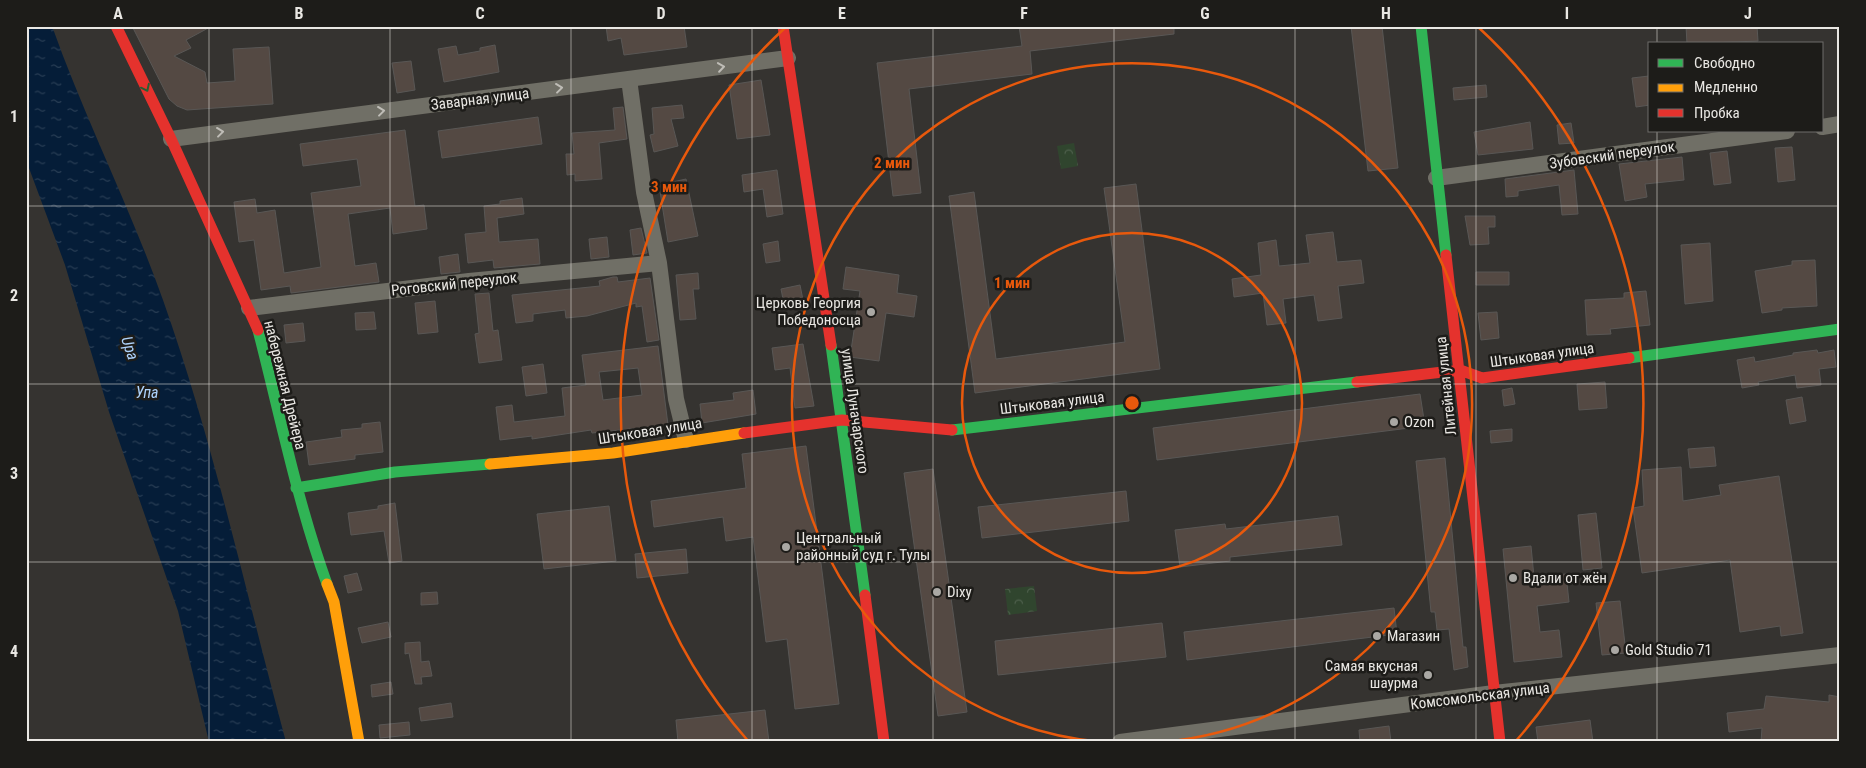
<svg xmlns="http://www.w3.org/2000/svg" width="1866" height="768" font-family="'Roboto Condensed',sans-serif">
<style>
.park{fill:url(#park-crowns)}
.water{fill:url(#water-ripples)}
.building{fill:#544943;stroke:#595755;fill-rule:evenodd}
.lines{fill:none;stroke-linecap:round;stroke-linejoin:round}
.street{stroke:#706f66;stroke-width:16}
.fast{stroke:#30b455;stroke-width:11}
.slow{stroke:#ff9f0a;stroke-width:11}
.jam{stroke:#e5322d;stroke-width:11}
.oneway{stroke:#bfbdb7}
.oneway2{stroke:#266034}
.grid{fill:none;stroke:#e9e7e3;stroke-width:1;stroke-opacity:0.55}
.ring{fill:none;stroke:#e8590c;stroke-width:2.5}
.poi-dot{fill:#aaa8a4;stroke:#1d1c19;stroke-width:2}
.labels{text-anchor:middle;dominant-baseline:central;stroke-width:5;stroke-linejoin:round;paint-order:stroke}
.street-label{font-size:15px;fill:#e9e7e3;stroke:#1d1c19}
.poi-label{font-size:15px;fill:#e9e7e3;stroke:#1d1c19;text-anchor:start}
.water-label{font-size:16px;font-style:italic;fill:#add2fb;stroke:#1d1c19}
.centre{fill:#e8590c;stroke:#1d1c19;stroke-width:2.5}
.ring-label{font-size:15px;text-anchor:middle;font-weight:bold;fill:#e8590c;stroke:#1d1c19;stroke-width:5;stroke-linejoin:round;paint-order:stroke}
.neatline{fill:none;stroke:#e9e7e3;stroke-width:2}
.grid-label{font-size:16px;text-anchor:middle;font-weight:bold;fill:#e9e7e3}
</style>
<defs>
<pattern id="park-crowns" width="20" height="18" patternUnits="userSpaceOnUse" patternTransform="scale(1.25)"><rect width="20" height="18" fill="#30452e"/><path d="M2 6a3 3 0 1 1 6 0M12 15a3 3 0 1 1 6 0" fill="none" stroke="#4e604c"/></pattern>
<pattern id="water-ripples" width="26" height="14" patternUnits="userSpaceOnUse" patternTransform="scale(1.25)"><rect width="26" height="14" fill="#051d38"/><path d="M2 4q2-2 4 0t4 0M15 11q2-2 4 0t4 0" fill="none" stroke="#293e55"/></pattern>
</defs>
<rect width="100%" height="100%" fill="#353330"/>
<!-- park -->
<path class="park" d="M1074,143l4,23 -17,3 -4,-23z
M1034,586l3,25 -29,4 -3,-26z"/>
<!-- water -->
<path class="water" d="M26,26h26c33,93 78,181 111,274 51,144 83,294 123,442h-77l-31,-131 -69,-199 -44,-147 -39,-105z"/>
<!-- building -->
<path class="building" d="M132,26h80l-26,14 5,8 -17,8 31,16 2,11 28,-2 -2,-32 36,-2 4,57 -86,6 -10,-4 -8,-7z
M606,26h78l3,21 -63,8 -3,-17 -13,3z
M1019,26h155v8l-144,17 2,23 -123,15 12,104 -28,3 -16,-133 145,-17z
M1351,26h31l16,142 -30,3z
M1686,26h71l1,15 -71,3z
M495,45l4,27 -55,10 -6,-33 18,-3 2,9 22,-4v-3z
M411,61l4,29 -18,3 -5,-30z
M1649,76l1,29 -14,2 -4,-29z
M761,80l9,55 -33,4 -8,-54z
M1486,85l1,12 -33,3 -1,-12z
M682,105l2,13 -13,1 7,27 -24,6 -4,-17 4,-1 -2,-26z
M623,107l4,32 -28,4 3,36 -27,2v-7l-8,1 -1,-21h8l-2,-21 43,-3 -2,-22z
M538,117l4,27 -100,14 -4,-27z
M1530,122l3,27 -55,6 -4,-23z
M1571,123l3,20 -15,1 -2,-19z
M405,130l10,76 9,-1 3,24 -34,5 -3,-26 -42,6 7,52 21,-3 3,19 -88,11 -1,-7 -29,4 -7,-50 -15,2 -5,-40 21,-3 2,14 18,-3 9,63 37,-6 -10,-74 50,-7 -4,-27 -54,7 -3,-22z
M1792,147l3,33 -17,2 -3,-34z
M1727,151l4,32 -17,2 -4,-32z
M1682,157l2,23 -39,4 2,13 -22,4 -6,-37z
M777,170l6,44 -16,3 -4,-28 -19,3 -2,-17z
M1574,170l4,44 -16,1 -3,-30 -41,6v5l-12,1 -1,-18z
M686,179l12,57 -30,6 -9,-57z
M1136,184l24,185 -185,24 -26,-197 25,-4 22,167 129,-17 -21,-154z
M522,198l2,16 -27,4 2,24 39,-3 2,25 -46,4 -1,-8 -25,3 -3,-29 21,-2 -2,-26 16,-2v-3z
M1465,216h30v11h-7l1,17 -19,1z
M641,228l6,25 -14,2 -3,-25z
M1333,232l4,30 24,-2 3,23 -26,3 4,32 -24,3 -4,-26 -31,4 3,24 -19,2 -4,-32 -29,4 -2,-18 29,-4 -3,-32 18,-3 3,26 31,-3 -4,-28z
M607,237l2,20 -18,2 -2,-20z
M778,241l2,20 -14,2 -3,-19z
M1710,243l3,58 -28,3 -4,-59z
M458,254l2,18 -19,2 -2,-17z
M1815,260l2,46 -35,2v2l-20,3 -7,-42 37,-6v-4z
M846,267l53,8 -2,18 20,3 -3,21 -28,-4 -7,48 -29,-4 10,-66 -17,-2z
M1476,272h33v13h-33z
M698,273l1,16h-6l3,30 -16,1 -4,-45z
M613,277h4l1,5 32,-4 9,62 -12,2 -5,-36 -6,1v-4l-49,13 -21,2 -1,-8 -32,4v7l-17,2 -4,-28 88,-9 -1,-5z
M800,285l4,20 -19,4 -4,-20z
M1646,291l4,34 -40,4 1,5 -24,1 -2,-35 39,-2v-5z
M489,293l4,38 5,-1 4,30 -23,3 -4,-29 4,-1 -4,-39z
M435,301l3,31 -20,2 -3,-31z
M374,312l2,17 -20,1 -1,-17z
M1497,312l2,26 -18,2 -3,-27z
M303,323l2,18 -19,2 -2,-18z
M803,344l11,62 -19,2 -5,-40 -15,2 -3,-22z
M658,346l10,79 -76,8 -1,-3 -59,9v-3l-32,4 -4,-33 16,-2 2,17 51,-6 -3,-28 24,-3 -4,-30zM638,368l4,27 -39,5 -4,-28z
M1817,350l1,3 16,-3 2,17 -17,2 2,16 -24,3 -2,-13 -37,7 1,3 -17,3 -5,-28 17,-3 1,5 38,-7v-2z
M543,364l4,29 -21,3 -4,-29z
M1605,382l2,26 -28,2 -2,-26z
M1512,388l3,16 -11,2 -2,-16z
M753,390l3,24 -54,9 -2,-19 34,-4 -1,-7z
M1420,394l5,32 -268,34 -4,-32z
M1802,397l4,24 -16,3 -4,-24z
M380,422l3,30 -28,3v4l-46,6 -3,-23 36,-5 -1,-7 21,-2v-4z
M1512,429v12l-21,2 -1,-12z
M806,446l33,258 -44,5 -8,-70 -21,3 -13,-105 -27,4 -3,-24 -69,10 -3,-26 95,-13 -4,-34z
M1714,447l2,19 -26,2 -2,-19z
M1445,458l18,189h3l2,20 -14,3 -5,-41 -12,1 -2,-18h-4l-15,-151z
M1681,467l2,34 38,-6 -2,-10 60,-9 24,157 -22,3 -1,-10 -40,6 -10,-72 -88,13 -9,-65 11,-2 -2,-36z
M933,469l34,243 -29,4 -34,-243z
M1126,491l3,30 -147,17 -4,-31z
M395,503l7,58 -13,2 -5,-32 -33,4 -3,-22 30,-4v-3z
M609,506l7,55 -72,8 -7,-55z
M1596,513l6,55 -19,2 -5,-55z
M1338,516l4,29 -112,12v4l-50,6 -5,-37 50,-6 1,5z
M1531,546l3,31 32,-3 3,28 -32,4 3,26 19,-2 3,27 -48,5 -11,-113z
M686,549l2,24 -51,5 -2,-24z
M357,573l5,17 -14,3 -4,-17z
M437,592l1,12 -17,1v-12z
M1620,601l6,52 -24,2 -6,-52z
M1394,608l3,26 -210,26 -3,-28z
M388,622l3,15 -29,6 -4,-15z
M1162,623l4,34 -168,18 -3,-34z
M420,642l1,20 8,-1 3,15 -11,1 1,7h-7l-6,-31 -4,1v-11z
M391,682l2,12 -21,3 -1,-12z
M1829,695l11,2v45h-79l1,-14 -33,4 -2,-19 37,-4 2,-13 63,6z
M451,703l2,14 -32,4 -2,-13z
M765,710l4,32h-91l-2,-22z
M1590,720l3,22h-55l-2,-15z
M409,722l1,13 -30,3 -1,-13z
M1389,726l2,16h-31l-1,-12z"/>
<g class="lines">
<!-- street -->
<path class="street" d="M629,79l15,113 15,71 17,136 10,41
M1822,127l18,-3
M171,139l617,-81
M1436,178l351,-47
M249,308l220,-27 190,-18
M1120,742l374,-49 346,-38"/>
<!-- fast -->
<path class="fast" d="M1421,26l25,229
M258,330c22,85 39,171 69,254
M831,345l34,250
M1629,358l211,-29
M952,430l405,-48
M296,488l99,-16 95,-8"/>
<!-- slow -->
<path class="slow" d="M490,464l123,-11 131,-20
M327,584l7,18 25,140"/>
<!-- jam -->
<path class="jam" d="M116,26l55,113 87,191
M783,26l48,319
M1446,255l54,487
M1357,382l103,-12 22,8 147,-20
M744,433l98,-13 110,10
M865,595l19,147"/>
</g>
<!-- one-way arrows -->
<defs><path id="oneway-chevron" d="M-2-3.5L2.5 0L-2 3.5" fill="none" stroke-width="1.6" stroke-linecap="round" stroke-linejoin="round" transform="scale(1.25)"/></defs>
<g class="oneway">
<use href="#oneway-chevron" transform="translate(721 67) rotate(-8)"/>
<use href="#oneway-chevron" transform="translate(559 88) rotate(-7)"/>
<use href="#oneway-chevron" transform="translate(381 111) rotate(-7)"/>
<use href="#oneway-chevron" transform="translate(220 132) rotate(-7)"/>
</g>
<use class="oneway2" href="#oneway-chevron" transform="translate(146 88) rotate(64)"/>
<!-- grid -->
<path class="grid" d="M209,26v716M390,26v716M571,26v716M752,26v716M933,26v716M1114,26v716M1295,26v716M1476,26v716M1657,26v18M1657,131v611M26,206h1814M26,384h1814M26,562h1814"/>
<!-- distance rings -->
<g class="ring">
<circle cx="1132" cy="403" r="170"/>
<path d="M1102 742A340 340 0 1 1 1162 742"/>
<path d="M749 742A511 511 0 0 1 787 26M1477 26A511 511 0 0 1 1515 742"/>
</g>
<!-- markers -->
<g class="poi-dot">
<circle cx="871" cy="312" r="5"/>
<circle cx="1394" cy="422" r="5"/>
<circle cx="786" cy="547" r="5"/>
<circle cx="1513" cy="578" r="5"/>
<circle cx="937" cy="592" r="5"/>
<circle cx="1377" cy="636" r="5"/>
<circle cx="1615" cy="650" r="5"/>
<circle cx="1428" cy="675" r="5"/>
</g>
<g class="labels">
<!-- street labels -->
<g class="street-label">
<text transform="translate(480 99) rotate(-7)">Заварная улица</text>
<text transform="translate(1612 155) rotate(-8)">Зубовский переулок</text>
<text transform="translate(454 284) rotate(-6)">Роговский переулок</text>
<text transform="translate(1542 355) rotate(-8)">Штыковая улица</text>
<text transform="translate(285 385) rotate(76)">набережная Дрейера</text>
<text transform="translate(1446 386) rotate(-96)">Литейная улица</text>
<text transform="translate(1052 403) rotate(-7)">Штыковая улица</text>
<text transform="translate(855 411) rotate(82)">улица Луначарского</text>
<text transform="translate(650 431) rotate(-9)">Штыковая улица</text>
<text transform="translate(1480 696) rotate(-7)">Комсомольская улица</text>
</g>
<!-- poi labels -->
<g class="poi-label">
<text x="861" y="303" text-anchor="end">Церковь Георгия<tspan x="861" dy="17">Победоносца</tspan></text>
<text x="1404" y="422">Ozon</text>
<text x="796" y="538">Центральный<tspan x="796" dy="17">районный суд г. Тулы</tspan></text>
<text x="1523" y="578">Вдали от жён</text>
<text x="947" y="592">Dixy</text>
<text x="1387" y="636">Магазин</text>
<text x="1625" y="650">Gold Studio 71</text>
<text x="1418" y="666" text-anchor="end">Самая вкусная<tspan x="1418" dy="17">шаурма</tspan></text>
</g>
<!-- water labels -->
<g class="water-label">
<text transform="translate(130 348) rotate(72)">Upa</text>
<text x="147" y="392">Упа</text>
</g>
</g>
<circle cx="1132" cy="403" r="8" class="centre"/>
<g class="ring-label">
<text x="892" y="168">2 мин</text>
<text x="669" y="192">3 мин</text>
<text x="1012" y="288">1 мин</text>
</g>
<!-- border -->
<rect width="1866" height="768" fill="none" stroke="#1d1c19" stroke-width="55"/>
<!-- legend -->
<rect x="1648" y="42" width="175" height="90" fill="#1d1c19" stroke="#6f6d6a"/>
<rect x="1658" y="59" width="25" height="8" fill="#30b455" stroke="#6f6d6a"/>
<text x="1694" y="68" font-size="15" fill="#e9e7e3">Свободно</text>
<rect x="1658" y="84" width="25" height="8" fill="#ff9f0a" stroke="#6f6d6a"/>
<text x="1694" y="92" font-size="15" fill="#e9e7e3">Медленно</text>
<rect x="1658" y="109" width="25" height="8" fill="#e5322d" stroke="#6f6d6a"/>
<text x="1694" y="118" font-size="15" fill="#e9e7e3">Пробка</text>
<rect x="28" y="28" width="1810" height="712" class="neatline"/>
<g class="grid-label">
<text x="118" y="19">A</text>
<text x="299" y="19">B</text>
<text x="480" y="19">C</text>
<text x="661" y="19">D</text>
<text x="842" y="19">E</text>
<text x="1024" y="19">F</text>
<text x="1205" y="19">G</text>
<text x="1386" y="19">H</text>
<text x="1567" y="19">I</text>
<text x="1748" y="19">J</text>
<text x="14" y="122">1</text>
<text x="14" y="301">2</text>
<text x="14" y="479">3</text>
<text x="14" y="657">4</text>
</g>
</svg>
